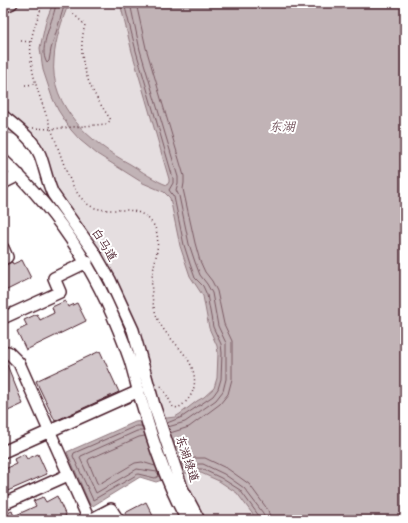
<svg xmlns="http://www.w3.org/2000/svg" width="408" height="523" font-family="'Architects Daughter','LXGW WenKai TC',sans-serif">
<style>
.green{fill:#e5dee0;stroke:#987e86}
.water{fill:#c1b3b6;stroke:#91787e}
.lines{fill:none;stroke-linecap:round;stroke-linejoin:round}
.shore{stroke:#7a5a63;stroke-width:1}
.building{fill:#d2c7cb;stroke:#4a1f2b}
.minor-casing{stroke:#4a1f2b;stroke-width:14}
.path{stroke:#4a1f2b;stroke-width:1.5;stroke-dasharray:1 3;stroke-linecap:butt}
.minor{stroke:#fff;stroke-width:11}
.labels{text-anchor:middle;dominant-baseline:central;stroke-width:4;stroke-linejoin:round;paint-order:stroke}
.street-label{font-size:12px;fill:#4a1f2b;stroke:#fff}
.water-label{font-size:13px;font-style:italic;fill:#74535c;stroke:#fff}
</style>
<rect width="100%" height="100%" fill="#fff"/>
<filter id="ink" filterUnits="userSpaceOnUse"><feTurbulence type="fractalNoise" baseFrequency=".025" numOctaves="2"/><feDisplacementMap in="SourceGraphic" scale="8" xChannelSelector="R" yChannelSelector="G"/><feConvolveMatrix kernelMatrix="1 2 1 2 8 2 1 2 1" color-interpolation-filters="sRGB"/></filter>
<g filter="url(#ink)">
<!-- green -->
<path class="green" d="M3,3h402v517h-211l-21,-39 -22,-69 -11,-44 -23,-63 -11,-23 -14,-24 -45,-63 -12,-57 -32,-6z"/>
<!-- water -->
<path class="water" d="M53,3h16c-7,17 -14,37 -15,56 -5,48 38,85 76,105 10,6 27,18 37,21l2,-3v-3l-37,-127 -12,-49h285v517h-148l-20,-27 -18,-12 -18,-8h-19l-26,9 -16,-5 -49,30 -24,-55 68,-30 40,-5 5,-3 17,-13 7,-4 10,-9 3,-10 1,-25 -1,-7 -8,-18 -6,-32 -13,-20 -10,-30 -10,-48 -6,-6 -21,-9 -46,-29 -17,-14 -9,-10 -13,-20 -6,-13 -9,-27 -3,-22 6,-27z"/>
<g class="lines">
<!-- shore -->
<path class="shore" d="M56,3c-1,15 -19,45 -9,60l2,-2 2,-12 14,-46
M124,3l12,48 37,127v5l-4,7 5,7 10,48 6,19 5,14 8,8 4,9 6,32 8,17 1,9 -1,26 -3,10 -5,7 -31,21 -15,6
M130,3l10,47 38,127v6l-2,7 3,6 10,48 6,18 5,13 7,9 5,9 6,33 8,17v36l-3,12 -7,9 -31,22 -17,5
M136,3l10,45 38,128v7l-1,6 12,54 5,18 5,11 7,9 5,10 7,33 8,17v38l-4,15 -8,10 -31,23 -19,6
M142,426h-6l-62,27 -1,3 20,44 45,-26 17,4 4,-2
M143,431h-6l-56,25 -1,2 16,35 41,-24 20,3
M145,436l-6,1 -50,22 -1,2 9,22 2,1 36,-21 7,-1 13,4
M179,458h26l23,11 21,15 19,26 3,10
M181,464h22l21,10 20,14 19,25 2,7
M182,469h20l19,9 19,12 19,26 1,4"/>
</g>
<!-- building -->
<path class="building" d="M22,260l9,18 -28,14v-26l9,-4 1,2z
M65,301l3,6 9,-4 9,18 -60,29 -9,-19 10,-5 -3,-6 13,-6 3,6 14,-7 -2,-6z
M100,351l19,41 -64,29 -19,-40z
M3,360h2l18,44 -15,7 -5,-12z
M24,454l3,5 11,-5 9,20 -44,19v-23l13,-6 -2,-5z
M57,496l9,20 -10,4h-53v-5l9,-4 2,5 22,-10 -3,-5 10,-4 3,5z
M146,502l9,18h-27l-3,-7z"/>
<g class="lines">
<defs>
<path id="minor" d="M3,7l9,-4
M3,116c13,11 30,23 37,39 5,13 7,27 13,39l41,58 16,28 23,50 21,75 28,83 17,32
M3,160c61,57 100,122 127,200 5,16 8,32 13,47 11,39 24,77 44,113
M3,183l16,-8
M3,248l4,9 -4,2
M3,318l57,-26 -6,-14 33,-16
M3,353l5,-1 11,11 70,157
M3,452l136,-61
M3,504l65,-29
M90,520l21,-11 7,11"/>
</defs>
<!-- minor casing -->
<use href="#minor" class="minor-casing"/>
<!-- path -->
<path class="path" d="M62,3l23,22c-10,37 5,65 26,95l-5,4 -55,5c9,21 17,57 33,72 20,20 49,-4 69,23 10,15 1,37 -1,54 -1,12 0,26 5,39 9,25 42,39 37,70 -2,9 -8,16 -16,21l-5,-1 -11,-21 -2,1
M21,41l10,1
M25,85l11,-1
M33,128l18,1c-9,-28 -23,-57 -20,-87 2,-14 8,-27 12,-39"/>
<!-- minor -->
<use href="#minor" class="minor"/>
</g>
</g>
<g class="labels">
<!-- street labels -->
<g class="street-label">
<text transform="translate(104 245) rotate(58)">白马道</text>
<text transform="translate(187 459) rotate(71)">东湖绿道</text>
</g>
<!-- water labels -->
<g class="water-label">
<text x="282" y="127">东湖</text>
</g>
</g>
<!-- margin -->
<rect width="408" height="523" fill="none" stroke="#fff" stroke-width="16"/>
<rect x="8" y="8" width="392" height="507" fill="none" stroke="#4a1f2b" stroke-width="1.5" filter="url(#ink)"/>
</svg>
